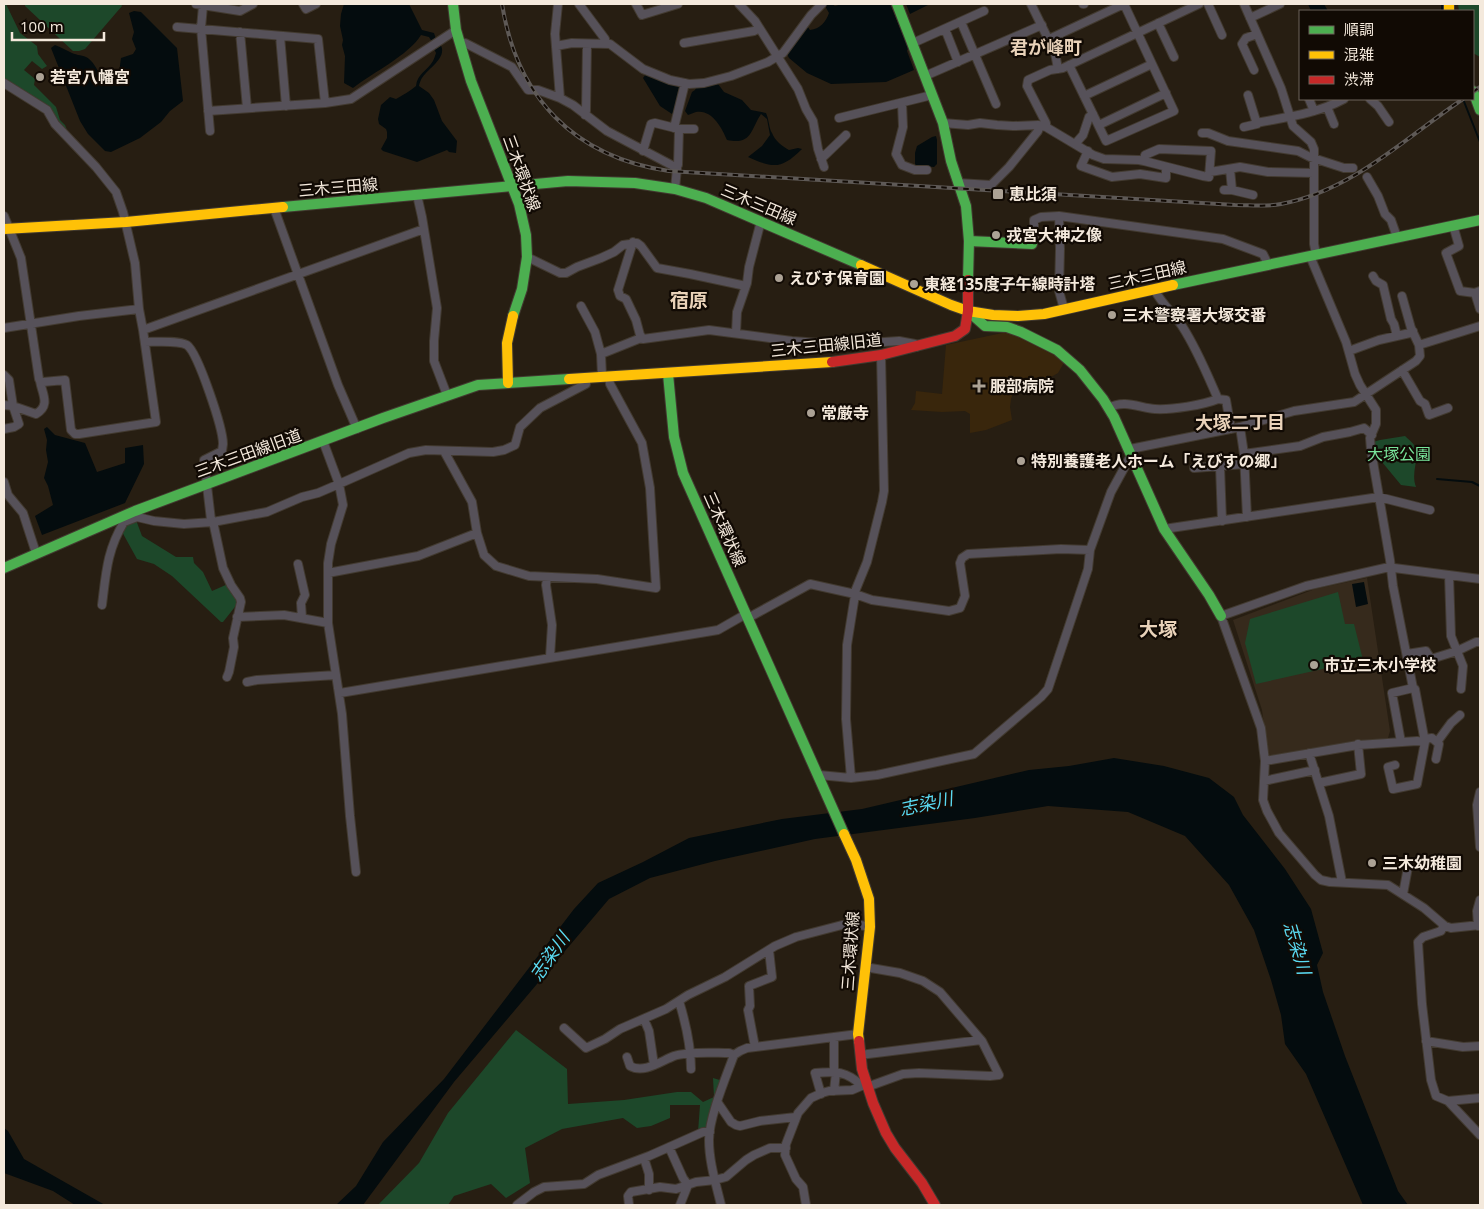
<svg xmlns="http://www.w3.org/2000/svg" width="1484" height="1209" font-family="'Open Sans','Noto Sans JP',sans-serif">
<style>
.built{fill:#39260c}
.education{fill:#362a1c}
.green{fill:#1d482a}
.water{fill:#040c0e}
.lines{fill:none;stroke-linecap:round;stroke-linejoin:round}
.stream{stroke:#040c0e;stroke-width:2}
.street-casing{stroke:#423a30;stroke-width:10}
.fast-casing{stroke:#423a30;stroke-width:12}
.slow-casing{stroke:#423a30;stroke-width:12}
.jam-casing{stroke:#423a30;stroke-width:12}
.street{stroke:#565159;stroke-width:8}
.fast{stroke:#4caf50;stroke-width:10}
.slow{stroke:#ffc107;stroke-width:10}
.jam{stroke:#c62828;stroke-width:10}
.rail-casing{stroke:#5e5956;stroke-width:4}
.rail{stroke:#110a04;stroke-width:2;stroke-dasharray:5.5;stroke-linecap:butt}
.poi-dot{fill:#aca295;stroke:#110a04;stroke-width:2}
.labels{text-anchor:middle;dominant-baseline:central;stroke-width:4.5;stroke-linejoin:round;paint-order:stroke}
.poi-label{font-size:16px;font-weight:bold;fill:#f4e9dc;stroke:#110a04;text-anchor:start}
.street-label{font-size:16px;fill:#f4e9dc;stroke:#110a04}
.park-label{font-size:16px;fill:#79e59b;stroke:#110a04}
.neighbourhood-label{font-size:18px;font-weight:bold;fill:#e9d2b9;stroke:#110a04}
.water-label{font-size:18px;font-style:italic;fill:#5adaf2;stroke:#110a04}
.quarter-label{font-size:19px;font-weight:bold;fill:#e9d2b9;stroke:#110a04}
</style>
<rect width="100%" height="100%" fill="#271e12"/>
<!-- built -->
<path class="built" d="M1007,332l24,8 34,21 -7,12 -16,9 -23,-5 -8,22 -1,8 2,13 -26,10 -16,3v-19l-5,-3 -23,1 -31,-2 4,-7 1,-12 26,3 4,-49z"/>
<!-- education -->
<path class="education" d="M1367,578l23,153 -2,7 -116,20 -4,-4 -6,-44 -29,-90 82,-31z"/>
<!-- green -->
<path class="green" d="M4,4h2l14,29 17,13 1,8 9,12 -5,3 -10,-8 -8,9 11,9 -1,6 22,22 4,13 5,5 2,5 -7,-3 -9,-17 -47,-29z
M25,4h96l1,2 -37,43 -6,2h-6l-48,-45z
M1458,4h22v53l-7,-4v-42h-14z
M1405,436c3,3 7,6 9,9 7,12 -4,27 2,42l-15,-2 -19,-23 -7,-1 -2,-19 7,-2z
M136,520l6,16 34,21h17l1,6 9,9 9,19 16,-7 8,14 2,5 -15,19h-2l-49,-46 -18,-12 -17,-5 -16,-29 4,-6z
M1338,592l7,32h9l9,36 -107,24 -11,-41 5,-24z
M516,1030l51,39 1,35 56,-4 53,-8h14l12,10 11,-5 -1,-19 10,3 -17,48 -8,3 2,-27h-30v13l-19,8 -14,2 -14,-10 -61,11 -37,19 5,35 -24,15 -15,-14 -37,12 -6,9h-70l41,-42 29,-50z"/>
<!-- water -->
<path class="water" d="M344,4h65l13,26 12,3 2,6 -4,3 -3,-5 -8,-2c-12,20 -49,38 -68,53l-9,-5 1,-27 -3,-11 1,-5 -3,-14 1,-12z
M827,4h5l3,2 7,-2h48l18,43 -1,4 7,19 -28,12 -55,2 -24,-11 -18,-15 -2,-4 20,-28 3,4c10,-1 16,-8 19,-17l-4,-7z
M906,4h24l-20,10z
M1308,4h16l4,7h-17z
M134,11l7,1 36,36 6,53 -13,10 -9,11 -21,16 -29,14 -6,-1 -17,-17 -8,-13 -29,-73 4,-3c6,2 10,5 15,7 5,3 11,3 16,5 14,7 12,32 33,16l2,-15 12,-4 3,-5 -4,-10 2,-7 -5,-19z
M440,44c9,13 -13,25 -18,34 -1,1 -3,7 -3,8l10,7 5,7 8,21 15,20 -1,12 -7,-1 -2,-2 -30,12 -34,-11 -2,-2 6,-11v-6l-1,-3 -7,-5 -1,-5 3,-14 9,-8 6,2c4,-2 17,-10 20,-13 1,-12 11,-15 17,-25 1,-2 2,-5 3,-8l-2,-4z
M646,74l19,9 15,3 1,3 -6,21 -3,4 -12,-8 -17,-28z
M718,84l6,8 18,8 9,10 15,3c3,6 3,16 6,20 3,8 10,13 17,17l9,-2 4,1c-21,21 -29,19 -54,8l14,-11 8,-11 -3,-16 -6,-5c-11,17 -9,31 -34,26 -5,-12 -15,-31 -31,-28 -3,1 -5,2 -8,3l-3,-4 7,-19 3,-2 1,-2z
M936,136l1,4v24l-3,3 -19,-2v-12l2,-7 15,-9z
M47,427l8,8 30,8 12,29 28,-9v-15l18,-3 1,19 -19,39 -83,32 -7,-19 18,-11 -5,-19 -4,-8 4,-16 -2,-12 1,-10 -3,-11z
M1364,582l4,22 -12,3 -4,-23z
M1114,758l50,8 45,12 25,19 9,18 42,54 26,40 12,44 -6,12 6,27 22,64 53,135 10,14h-45l-57,-131 -21,-30 -4,-29 -10,-35 -17,-50 -25,-45 -44,-49 -57,-24 -80,-6 -73,12 -160,21 -100,22 -65,17 -41,21 -155,183 -91,123h-27l20,-19 27,-44 61,-63 130,-170 24,-26 45,-21 46,-24 93,-19 80,-10 167,-39 40,-4z
M4,1128l4,3 16,28 81,46h-30l-22,-14 -49,-18z"/>
<g class="lines">
<!-- stream -->
<path class="stream" d="M1442,4v7
M1463,99l17,43
M1437,479l35,3 8,4"/>
<defs>
<path id="street" d="M196,4l44,7 13,-7
M303,4l3,5 10,-5
M558,4l-3,30 5,64 13,7 34,26 70,37 -2,21
M579,4l26,35 1,5
M636,4l6,11 36,-11
M739,4l16,17 43,68 8,20 7,12 5,28 6,18
M1031,4l24,49 3,16
M1083,4h1
M1208,4l14,31
M1244,4l37,84 12,38 18,16 3,7v95l2,10
M203,6l-2,22 9,103
M1250,18l30,-14
M961,22l35,82
M1158,23l16,34
M177,27l141,12 7,64
M945,29l13,33
M240,32l7,76
M280,36l6,70
M1049,39l75,-35
M684,43l70,-12 5,-3
M913,43l71,-32
M460,44l5,-1 47,24 16,23h10l22,8
M556,46l16,-3 38,1 33,25 27,11 19,4 15,-1 27,-7 37,-14 15,-9 28,-38 11,-11
M1069,65l37,76 68,-30 -50,-107
M1254,70l-12,-26 4,-6 11,-4
M925,76l117,-51
M4,83l43,27 8,14 41,43 20,25 7,20 12,51 4,46 4,21 13,92 -77,12h-4l-4,-4 -6,-50 -22,2 -3,-1 -1,-2 -18,-121 -17,-42
M1084,96l68,-32
M1309,99l5,12
M1370,99l8,7 11,16
M902,103l1,24 -7,27 6,11 13,5h12
M1327,107l7,17
M208,111l117,-8 26,-4 105,-69
M585,115l1,-4 1,-67
M839,118l93,-23
M943,123l25,2 12,-2 17,2 16,1 25,-1 8,2 47,28 11,4 35,1 5,1 59,15 6,1 2,-26 -52,-2 -14,6 -1,6
M1256,123c31,-6 60,-9 88,-24
M1099,125l67,-32
M1046,127v-4l-19,-37 1,-6 22,-10 13,-2 136,-64
M1244,127l13,-3 -9,-29
M674,128l11,-45
M1202,133h6l20,8 70,10 12,6 34,11h9
M1075,144l8,-9 6,-18 4,-3
M643,151l8,-27 4,-1 24,6h15
M1088,151l-7,15 31,11 28,-3 26,4v-11
M821,159l25,-24
M676,167l2,-2 1,-36
M1230,169l2,21
M1210,172l30,-5 28,5 46,1
M1367,177l11,19 7,18 6,6 6,17
M958,183l33,2 18,-18 29,-36
M1224,190h8l21,5
M417,195l5,22 15,91 -3,33v20l13,34
M274,208l64,177 19,44
M1059,216l1,33 -1,42 5,18
M1453,225l6,21 -13,7 14,38 15,2
M633,242l-15,48 2,6 6,3 10,21 4,15 3,4 66,-9 83,11 28,2 34,1 45,-3 16,3 1,3
M1032,244l2,-4v-20l7,-3 18,-1 164,23 40,15 5,10
M1310,256l36,86 9,32 5,11 16,25v14l-6,14 1,12 19,110 3,26 20,102
M527,257l33,16h6l11,-6 24,-9 13,-6 9,-7 14,-2 4,3 16,22 33,6 56,12
M1373,276l3,5 7,4 8,34 3,5 3,12
M1154,289c7,14 19,24 28,37 15,23 25,48 36,73l8,1 5,29
M1480,291l-5,2 5,16
M581,306l14,26 6,22 1,22
M4,328l75,-12 60,-7
M143,330l281,-101
M736,333l1,-21 10,-29 2,-16 12,-46
M145,342c10,0 33,-2 42,3 11,8 36,83 36,99 0,0 -1,7 -1,7l-18,9 7,60 3,6 9,42 8,17 9,13 1,4 -8,36 1,9 -5,25 -2,5
M1419,345l61,-19
M1349,351l30,-11 31,-7 3,-2
M601,354l40,-16
M1402,370l18,31 5,3 4,11 19,-7
M4,375l5,5 4,26 6,18 -5,3 -10,2
M4,405l9,1 23,8c15,-9 6,-20 4,-33
M1109,408c15,-9 31,0 46,1 17,1 48,-4 63,-10
M1240,427l4,27 3,63
M323,441l16,43 4,21 -12,39 -3,19v60l14,91 8,102 6,56
M1130,449l110,-22 54,-16 60,-9 62,-41 4,-5 -1,-11 -8,-17 -9,-32
M444,451l28,51 5,31 7,22 12,11 33,10 68,3 59,9 -6,-100 -8,-45 -32,-59 -1,-8
M1244,454l56,-8 23,-9 27,-5 14,-4 8,7
M1220,466l2,55
M1194,468l51,-4
M4,482l4,13 15,18 13,40
M135,511l2,6 17,4 30,3 29,-2 54,-10 35,-15 16,-4 21,-9 70,-31 17,-3 67,2 11,-2 11,-5 5,-18 20,-19 46,-24v-6
M1164,529l215,-32 51,13
M298,564l7,31 -4,8 1,15
M328,573l90,-17 59,-23
M1449,575l2,61 12,30 -2,23
M547,578l-1,7 6,40 -2,32
M1480,579l-86,-11h-9l-79,18 -85,30 40,112 4,33 -2,39 4,11 12,22 36,42 6,5 9,2 58,3 36,23 21,18 6,2 29,-3
M102,605c4,-32 5,-55 22,-83l13,-5
M237,617l47,-2 44,8
M748,618l62,-34 45,10 17,6 77,11 11,-3 5,-12 -5,-33 2,-5 6,-4 93,-5 29,1
M1407,654l19,-3 5,8 26,-8 19,-9h4
M247,682l10,-2 79,-5
M340,693l378,-63 28,-16
M1424,739l8,-1 7,6 -3,15
M1437,742l14,-19 9,-8
M1309,753l20,63 13,66
M1265,761l93,-16 59,-4 8,1
M1395,765l-7,2 5,22 24,-5 8,-42 -10,-53 -2,-1 -21,5 9,49
M819,775l32,3 26,-3 97,-21 67,-57 7,-8 40,-120 2,-19 21,-58 18,-33 4,-3
M851,778l-5,-59 1,-74 9,-56 11,-27 15,-60 2,-11 -3,-136
M1264,781l51,-11
M1319,783l42,-9 -3,-30
M1480,792l-3,13 3,42
M1403,894l5,-27
M1444,925l-3,6 -18,6 -5,5 4,62 9,76 5,16 12,5 32,34
M1478,926l-1,-15 3,-11
M865,967l35,6 23,8 17,11 42,49 17,34 -9,1 -71,-3 -16,1 -36,13
M679,1001c7,23 12,44 12,68
M644,1019l5,12 5,34
M564,1028l22,20 19,-9 15,-10 46,-20 22,-14 37,-18 50,-31 21,-9 46,-12h18l10,2
M1426,1041l37,6 17,-1
M755,1047l-7,-37 2,-4 -1,-20 23,-9 -3,-27
M860,1055l121,-15
M627,1057l3,9c14,8 31,-5 44,-10 14,-5 40,-3 55,-3l5,2
M834,1072v-35
M834,1091l2,-19
M821,1094l-6,-21c20,-2 32,-2 47,13
M1448,1101l32,-3
M718,1103l13,19 5,3 4,1 20,-5 36,-4
M669,1147l14,31 5,7 -8,20
M644,1158l5,16v16
M517,1205l17,-13 10,-5 40,-3 14,-9 51,-19 54,-24h7
M629,1205l-1,-9 3,-4 29,-5 16,2 20,-7 19,-2 11,-3 20,-17 8,-5 16,-7h16
M721,1205c-5,-21 -12,-43 -12,-65 0,-23 17,-63 25,-85l6,-4 7,-3 111,-14
M806,1205l-3,-18 -7,-8 -11,-24 1,-11 12,-31 13,-15 11,-5 7,-2 23,-1 14,-6"/>
<path id="fast" d="M453,4l3,26 15,51 48,123 7,31 1,22 -5,32 -9,27
M897,4l46,119 8,38 15,45 3,35 -1,39
M1473,91l7,19
M283,207l285,-26 67,2 40,6 31,9 155,67
M969,241l63,3
M1173,285l307,-65
M968,311l17,15 22,1 14,5 36,18 23,20 23,29 11,18 50,112 45,66 12,21
M668,374l6,63 9,36 161,361
M4,568l131,-57 248,-93 95,-33 91,-6"/>
<path id="slow" d="M1449,4v7
M4,229l122,-7 157,-15
M861,265l90,40 17,6 25,4 25,1 26,-2 129,-29
M569,379l263,-17
M508,383l-1,-40 6,-27
M844,834l12,26 13,39 1,28 -12,107 1,7"/>
<path id="jam" d="M832,362l49,-7 74,-19 10,-7 3,-18v-31
M859,1041l3,28 11,34 13,30 9,15 27,35 13,22"/>
</defs>
<!-- street casing -->
<use href="#street" class="street-casing"/>
<!-- fast casing -->
<use href="#fast" class="fast-casing"/>
<!-- slow casing -->
<use href="#slow" class="slow-casing"/>
<!-- jam casing -->
<use href="#jam" class="jam-casing"/>
<!-- street -->
<use href="#street" class="street"/>
<!-- fast -->
<use href="#fast" class="fast"/>
<!-- slow -->
<use href="#slow" class="slow"/>
<!-- jam -->
<use href="#jam" class="jam"/>
<defs>
<path id="rail" d="M502,4c15,94 72,153 167,167l566,34c15,0 32,2 46,-1 71,-13 124,-66 182,-105
M1473,92l7,-5"/>
</defs>
<!-- rail casing -->
<use href="#rail" class="rail-casing"/>
<!-- rail -->
<use href="#rail" class="rail"/>
</g>
<!-- markers -->
<g class="poi-dot">
<circle cx="40" cy="77" r="5"/>
<rect x="992" y="188" width="12" height="12" rx="2.5"/>
<circle cx="996" cy="235" r="5"/>
<circle cx="779" cy="278" r="5"/>
<circle cx="914" cy="284" r="5"/>
<circle cx="1112" cy="315" r="5"/>
<path d="M976.5 378.5h5v5h5v5h-5v5h-5v-5h-5v-5h5z"/>
<circle cx="811" cy="413" r="5"/>
<circle cx="1021" cy="461" r="5"/>
<circle cx="1314" cy="665" r="5"/>
<circle cx="1372" cy="863" r="5"/>
</g>
<g class="labels">
<!-- poi labels -->
<g class="poi-label">
<text x="50" y="77">若宮八幡宮</text>
<text x="1009" y="194">恵比須</text>
<text x="1006" y="235">戎宮大神之像</text>
<text x="789" y="278">えびす保育園</text>
<text x="924" y="284">東経135度子午線時計塔</text>
<text x="1122" y="315">三木警察署大塚交番</text>
<text x="990" y="386">服部病院</text>
<text x="821" y="413">常厳寺</text>
<text x="1031" y="461">特別養護老人ホーム「えびすの郷」</text>
<text x="1324" y="665">市立三木小学校</text>
<text x="1382" y="863">三木幼稚園</text>
</g>
<!-- street labels -->
<g class="street-label">
<text transform="translate(522 173) rotate(70)">三木環状線</text>
<text transform="translate(338 187) rotate(-5)">三木三田線</text>
<text transform="translate(759 204) rotate(23)">三木三田線</text>
<text transform="translate(1147 275) rotate(-13)">三木三田線</text>
<text transform="translate(826 345) rotate(-6)">三木三田線旧道</text>
<text transform="translate(248 453) rotate(-20)">三木三田線旧道</text>
<text transform="translate(725 529) rotate(66)">三木環状線</text>
<text transform="translate(850 951) rotate(-86)">三木環状線</text>
</g>
<!-- park labels -->
<g class="park-label">
<text x="1399" y="454">大塚公園</text>
</g>
<!-- neighbourhood labels -->
<g class="neighbourhood-label">
<text x="1046" y="47">君が峰町</text>
<text x="1240" y="422">大塚二丁目</text>
</g>
<!-- water labels -->
<g class="water-label">
<text transform="translate(926 803) rotate(-12)">志染川</text>
<text transform="translate(1298 948) rotate(74)">志染川</text>
<text transform="translate(549 956) rotate(-55)">志染川</text>
</g>
<!-- quarter labels -->
<g class="quarter-label">
<text x="689" y="300">宿原</text>
<text x="1158" y="629">大塚</text>
</g>
</g>
<!-- border -->
<rect width="1484" height="1209" fill="none" stroke="#f4e9dc" stroke-width="10"/>
<!-- legend -->
<rect x="1299" y="10" width="175" height="90" fill="#110a04" stroke="#6c635a"/>
<rect x="1309" y="26" width="25" height="8" fill="#4caf50" stroke="#6c635a"/>
<text x="1344" y="35" font-size="15" fill="#f4e9dc">順調</text>
<rect x="1309" y="51" width="25" height="8" fill="#ffc107" stroke="#6c635a"/>
<text x="1344" y="60" font-size="15" fill="#f4e9dc">混雑</text>
<rect x="1309" y="76" width="25" height="8" fill="#c62828" stroke="#6c635a"/>
<text x="1344" y="85" font-size="15" fill="#f4e9dc">渋滞</text>
<!-- scale -->
<path d="M12 32v8h92v-8" fill="none" stroke="#f4e9dc" stroke-width="2.5"/>
<text x="20" y="32" font-size="15" fill="#f4e9dc" stroke="#110a04" stroke-width="4" paint-order="stroke">100 m</text>
</svg>
